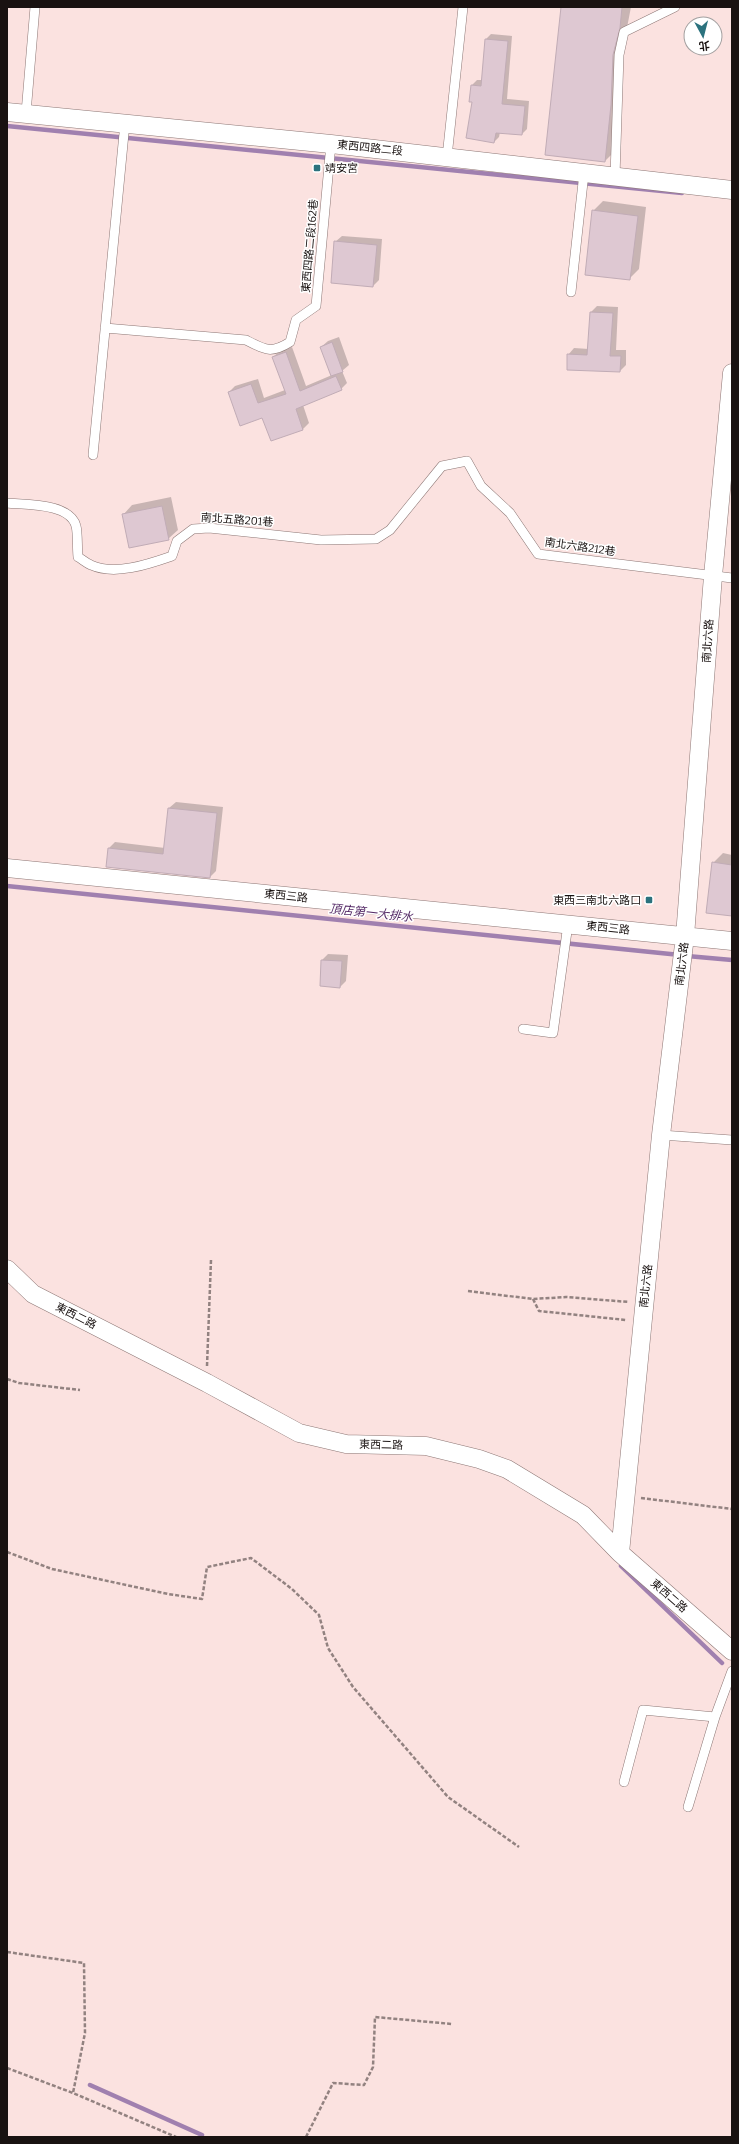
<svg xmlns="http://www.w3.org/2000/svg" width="739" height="2144" font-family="Bitter,'Noto Sans TC',serif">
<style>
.shadow{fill:#0003}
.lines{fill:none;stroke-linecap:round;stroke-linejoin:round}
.stream{stroke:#a080af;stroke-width:4.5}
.building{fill:#dec8d2;stroke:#c1acb6}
.lane-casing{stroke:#8d7775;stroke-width:10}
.street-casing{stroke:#8d7775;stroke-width:19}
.path{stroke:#928280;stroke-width:2.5;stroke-dasharray:4 2;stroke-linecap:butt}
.lane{stroke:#fff;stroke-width:9}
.street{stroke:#fff;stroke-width:18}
.poi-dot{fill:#2b727e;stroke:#fff;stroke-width:1.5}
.labels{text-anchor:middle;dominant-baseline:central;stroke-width:3;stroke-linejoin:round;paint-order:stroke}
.street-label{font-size:11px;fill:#191211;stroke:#fff}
.poi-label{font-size:11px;fill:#191211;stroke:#fff;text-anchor:start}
.water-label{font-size:12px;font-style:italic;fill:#552b67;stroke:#fff}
</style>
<rect width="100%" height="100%" fill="#fbe2e0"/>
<!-- shadow -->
<path class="shadow" d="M562,7h69l-7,36 -8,107 -11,11z
M491,34l21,2 -5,63 22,2 -2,28 -5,5 -22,-2 -1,5 -5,5 -20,-41 -2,-16 5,-5h5l4,-41z
M603,201l43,6 -7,62 -10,10 -36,-68z
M342,236l40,3 -3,41 -6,6 -38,-44z
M597,306l21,1 -2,43h10v15l-6,6 -52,-16 6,-7 15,1 2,-37z
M339,337l10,28 -7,6 5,12 -6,6 -38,16 6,18 -6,6 -32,11 -8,-23 -34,-25 6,-6 23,-7 6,19 21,-8 -12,-33 7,-6 12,-4 14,39 26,-11 -11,-28 7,-6z
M171,497l7,33 -10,9 -45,-24 9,-10z
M176,802l47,5 -7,64 -6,6 -101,-29 6,-6 50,6 4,-40z
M723,853l9,2v60l-19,-52z
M328,954l20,1 -2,26 -6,6 -18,-27z"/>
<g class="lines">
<!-- stream -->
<path class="stream" d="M7,126l675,67
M7,886l673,69
M687,956l45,4
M621,1566l101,97
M90,2085l112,50 -1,2"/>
</g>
<!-- building -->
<path class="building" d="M561,7h61l-2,21 -7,27 -2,50 -6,57 -60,-7z
M485,39l23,2 -6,63 23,2 -3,29 -26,-2 -2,10 -28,-5 6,-36h-3l2,-17 10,1z
M592,210l46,6 -8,64 -45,-5z
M334,241l43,4 -4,42 -42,-4z
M590,312l23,1 -3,43h11l-1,16 -53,-2v-16l20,1z
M332,342l11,30 -12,4 -11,-29z
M286,352l14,39 36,-15 6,14 -46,19 7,21 -32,11 -9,-23 -22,8 -12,-34 23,-8 7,19 28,-9 -14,-37z
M162,506l7,34 -40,8 -7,-34z
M168,808l49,5 -7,65 -104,-11 2,-19 55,6z
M712,862l20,3v51l-26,-3z
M321,960l21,1 -2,27 -20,-2z"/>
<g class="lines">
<defs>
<path id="lane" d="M26,113l9,-106
M447,157l16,-150
M615,176l4,-121 5,-23 51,-25
M571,292l13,-119
M105,328l141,12c19,10 25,14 44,2l6,-22 20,-14 15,-162
M93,455l32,-332
M7,503c19,2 63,0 69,23 2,7 1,22 2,31 4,2 8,6 13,8 24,11 58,-1 81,-9l5,-15 16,-12 16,-1 112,12 55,-1 14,-9 52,-64 25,-5 14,25 29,27 28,41 194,24
M523,1029l30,4 15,-109
M661,1135l71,5
M624,1782l19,-72 72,7
M688,1807l27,-90 17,-46"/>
<path id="street" d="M7,112l324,32 401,46
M7,868l725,73
M7,1269l26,25 174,89 92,50 47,11 80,2 53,13 28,10 76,46 37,38 112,98
M620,1553l41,-418 24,-199 28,-360 19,-203"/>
</defs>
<!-- lane casing -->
<use href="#lane" class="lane-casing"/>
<!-- street casing -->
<use href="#street" class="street-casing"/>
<!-- path -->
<path class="path" d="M468,1291l65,8 33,-2 63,5
M533,1299l6,12 87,9
M207,1366l4,-106
M7,1379l12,4 61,7
M641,1498l91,11
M7,1552l45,17 116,25 34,5 5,-32 44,-9 41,31 27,26 9,33 25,39 95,110 71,50
M7,1952l77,11 1,70 -12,60
M7,2068l66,25 103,44
M306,2137l27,-54 31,2 9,-18 2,-50 77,7"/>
<!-- lane -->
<use href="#lane" class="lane"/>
<!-- street -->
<use href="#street" class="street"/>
</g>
<!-- markers -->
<g class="poi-dot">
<rect x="313" y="164" width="8" height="8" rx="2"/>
<rect x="645" y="896" width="8" height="8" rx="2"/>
</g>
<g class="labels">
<!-- street labels -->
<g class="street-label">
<text transform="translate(370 148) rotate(6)">東西四路二段</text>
<text transform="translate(310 246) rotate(-85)">東西四路二段162巷</text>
<text transform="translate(237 520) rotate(4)">南北五路201巷</text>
<text transform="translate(580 547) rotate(8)">南北六路212巷</text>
<text transform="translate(708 641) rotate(-86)">南北六路</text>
<text transform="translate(286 896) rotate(6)">東西三路</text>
<text transform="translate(608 928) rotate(6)">東西三路</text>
<text transform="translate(682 964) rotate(-83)">南北六路</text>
<text transform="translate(646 1286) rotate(-84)">南北六路</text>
<text transform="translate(76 1316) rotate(27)">東西二路</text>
<text transform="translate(381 1445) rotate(1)">東西二路</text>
<text transform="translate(669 1596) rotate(41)">東西二路</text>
</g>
<!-- poi labels -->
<g class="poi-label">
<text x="325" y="168">靖安宮</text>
<text x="641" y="900" text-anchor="end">東西三南北六路口</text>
</g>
<!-- water labels -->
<g class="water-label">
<text transform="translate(371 913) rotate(6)">頂店第一大排水</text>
</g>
</g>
<!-- border -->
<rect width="739" height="2144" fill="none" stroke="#191211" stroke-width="16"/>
<!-- north arrow -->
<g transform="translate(703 36) rotate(173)"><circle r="19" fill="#ffffff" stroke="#a3a0a0"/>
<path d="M0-3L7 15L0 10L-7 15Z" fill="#2b727e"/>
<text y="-6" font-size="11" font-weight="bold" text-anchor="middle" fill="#191211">北</text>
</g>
</svg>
